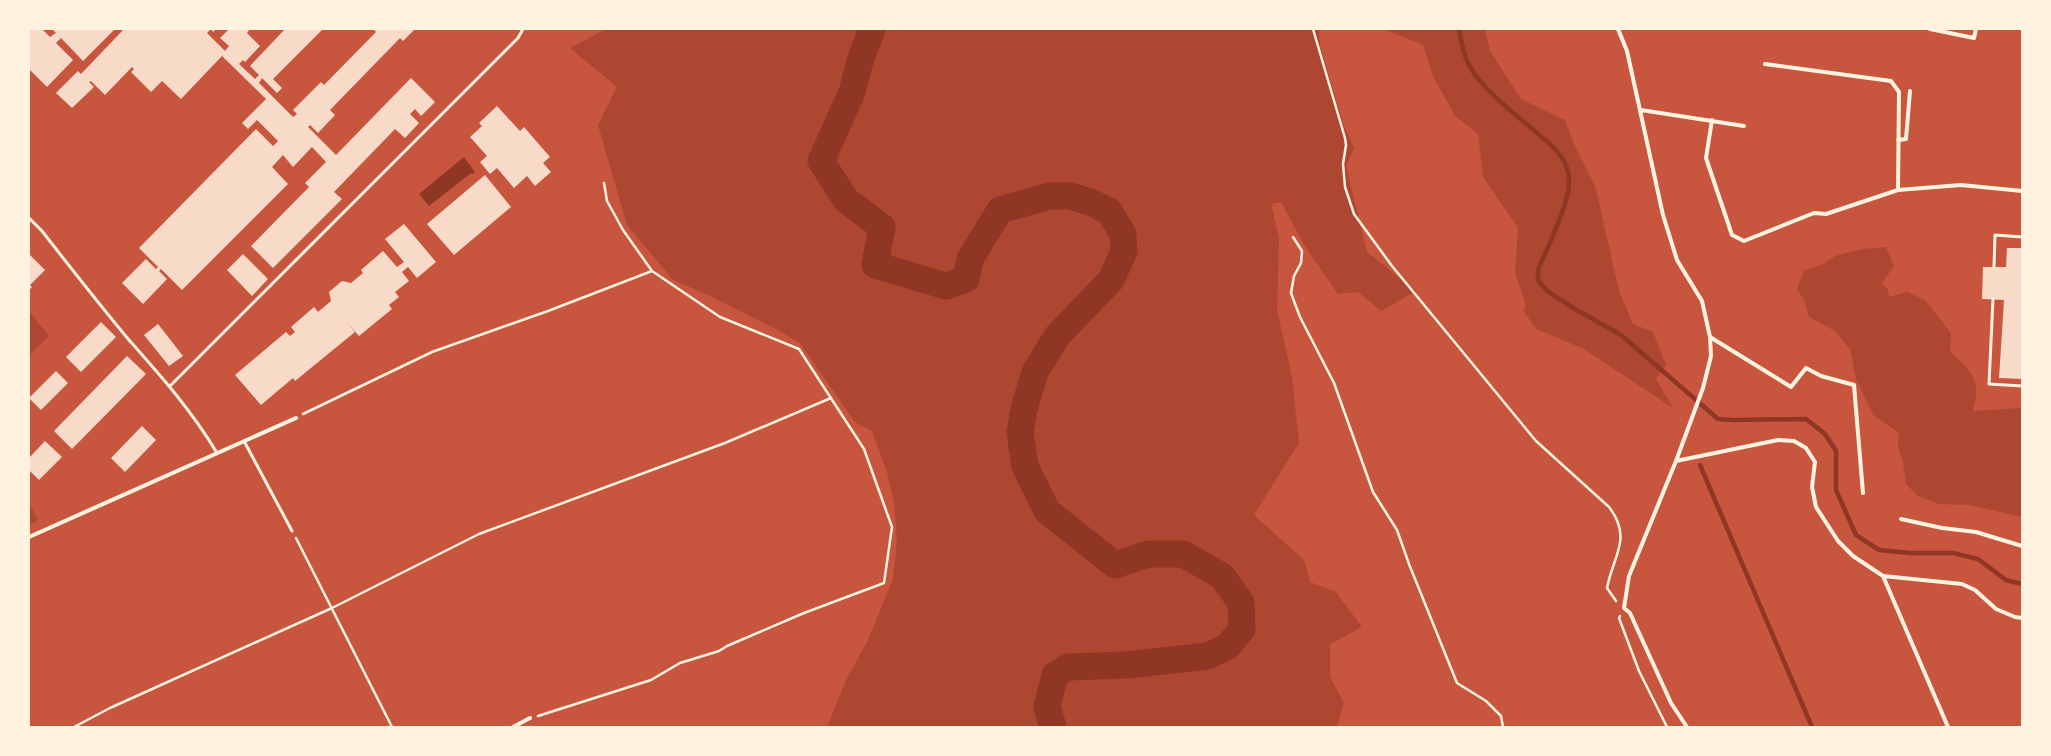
<svg xmlns="http://www.w3.org/2000/svg" width="2051" height="756" font-family="Poppins,sans-serif">
<style>
.green{fill:#ae4732}
.water{fill:#8f3625}
.lines{fill:none;stroke-linecap:round;stroke-linejoin:round}
.stream{stroke:#8f3625;stroke-width:4.5}
.river{stroke:#8f3625;stroke-width:27}
.building{fill:#f7dbc8}
.path{stroke:#fff3e0;stroke-width:2.5}
.service{stroke:#fff3e0;stroke-width:3}
.minor{stroke:#fff3e0;stroke-width:4}
</style>
<rect width="100%" height="100%" fill="#c8553d"/>
<!-- green -->
<path class="green" d="M606,29h713l1,16 23,79 11,24 -8,18 21,86 49,39 -35,20 -23,-19 -20,2 -34,-49 -23,-43 -10,2 8,33 -2,73 15,67 7,66 -45,72 50,45 6,22 26,10 26,35 -32,17v33l14,26 -7,24h-510l19,-47 21,-38 26,-63 4,-38 -3,-38 -7,-31 -15,-41 -17,-9 -55,-79 -24,-14 -68,-34 -35,-15 -46,-55 -29,-100 19,-38 -47,-39z
M1383,29h102l5,22 31,48 44,21 9,24 22,45 23,102 14,33 20,8 13,33 -10,14 17,29 -89,-59 -48,-20 -13,-19 3,-5 -11,-33 3,-44 -35,-51 -5,-43 -23,-18 -22,-40 -10,-31z
M1886,247l8,19 -12,17 6,7 1,7 18,-5 18,8 26,33 -1,19c11,9 26,22 26,37 1,7 -2,15 -3,22l49,-3v109l-52,-12 -31,-1 -21,-8 -12,-12 -3,-22 -5,-15 1,-14 -26,-18 -17,-36 -6,-30 -15,-18 -26,-14 -5,-17 -7,-11 7,-18 21,-8 10,-7 27,-7z
M29,311l20,25 -20,19z
M29,503l9,17 -9,5z"/>
<!-- water -->
<path class="water" d="M464,157l11,15 -3,2 -1,-1 -42,33 -10,-12z"/>
<g class="lines">
<!-- stream -->
<path class="stream" d="M1459,29c2,12 4,25 10,36 13,26 59,59 82,80 10,10 17,19 18,34 2,22 -22,69 -31,91v10l9,11 30,19 44,25 97,84 15,1 73,-1 19,15 11,17v39l20,45 23,15 31,3h43l25,6 28,21 16,4
M1700,465l112,262"/>
<!-- river -->
<path class="river" d="M872,29l-12,32 -8,31 -31,69 25,39 36,27 -7,38 71,21 20,-7 4,-20 30,-49 50,-14h20l20,6 19,9 14,23 1,17 -13,29 -54,56 -22,36 -11,37 -4,24 5,33 22,45 68,54 33,-11h35l39,22 19,27 1,26 -14,17 -20,10 -81,9 -59,2 -13,8 -8,32 6,20"/>
</g>
<!-- building -->
<path class="building" d="M29,29h13l8,8 6,-4 -4,-4h63l-32,32 -22,-23 -5,5 17,17 -26,27 -18,-18z
M124,29h92l-3,3 -2,-3 -4,4 18,18 4,-5 -9,-8 9,-9h21l-3,4 13,13 -15,16 -2,-2 -4,4 16,15 4,-4 -9,-9 35,-37h38l-50,50 9,9 -5,5 -15,-15 -3,5 34,34 4,-3 -4,-4 28,-28 3,3 52,-53 -3,-3h42l-12,12 -3,-3 -70,72 5,5 -17,18 -8,-8 -2,2 28,28 75,-77 24,24 -14,14 -6,-7 -5,5 9,9 -14,15 -10,-9 -61,63 8,7 -69,69 -22,-22 58,-59 -4,-4 21,-21 -14,-15 -19,20 -10,-12 -11,12 16,17 -106,106 -21,-21 -2,2 8,8 -24,25 -21,-21 24,-24 10,10 2,-2 -19,-19 117,-119 17,17 5,-5 -21,-21 -9,9 -6,-6 24,-24 -44,-43 -41,43 -19,-18 -11,11 -20,-20 3,-3 -2,-2 -27,28 -14,-14 -2,1 5,5 -22,21 -16,-15 22,-22 3,3z
M497,106l23,25 4,-4 26,30 -7,6 8,9 -16,14 -8,-10 -13,12 -17,-20 -7,6 -10,-12 7,-6 -17,-19 12,-11 -3,-3z
M485,175l26,32 -57,48 -27,-31z
M404,224l32,38 -19,16 -9,-11 -6,5 7,9 -14,11 4,5 -10,8 3,4 -33,27 -12,-14 8,10 -60,49 -2,-3 -32,27 -26,-30 51,-43 4,4 5,-4 -4,-5 23,-20 4,5 13,-11 -2,-9 13,-11 9,2 12,-10 -2,-3 22,-19 14,16 7,-5 -19,-23z
M2007,248h15v131l-23,-1 5,-78 -22,-1 1,-32h23z
M29,254l16,16 -15,15 2,2 -3,3z
M243,254l25,25 -16,17 -25,-26z
M101,322l15,15 -35,35 -15,-15z
M158,324l25,32 -14,10 -25,-31z
M127,356l19,18 -74,75 -18,-18z
M56,371l12,12 -27,27 -12,-12z
M142,426l14,14 -31,32 -14,-14z
M45,441l17,16 -23,23 -10,-10v-12z"/>
<g class="lines">
<!-- path -->
<path class="path" d="M1313,29l32,109 1,7 -3,19 2,23 9,27 38,52 144,175 73,66c24,31 4,49 -2,81l9,13
M1293,237l9,14 -1,12 -7,13 -3,17 9,24 34,66 39,109 24,38 12,34 48,119 29,18 15,15 2,11
M303,414l129,-62 116,-41 104,-40
M296,538l96,189
M1620,616l-1,2 20,53 28,56
M538,716l113,-36 29,-17 39,-12 8,-5 77,-33 80,-30 8,-56 -28,-78 -65,-100 -79,-32 -68,-46 -29,-41 -16,-29 -3,-18
M74,727l36,-19 222,-100 147,-74 246,-91 106,-45"/>
<!-- service -->
<path class="service" d="M29,218l13,13c28,36 57,73 87,109 32,36 63,71 88,113
M1994,267l1,-32 27,2
M1993,299l-4,85 33,2
M170,386l348,-348 5,-9
M244,441l48,90"/>
<!-- minor -->
<path class="minor" d="M1618,29l9,22 36,164 14,45 25,41 8,36 1,19 -8,32 -27,73 -47,115 -5,32 6,5 41,90 16,24
M1930,29l44,9 2,-9
M1765,64l126,17 8,11 -1,98
M1641,110l103,16
M1712,120l-6,38 26,77 12,6 70,-28 12,1 72,-24 63,-5 61,6
M1898,140l8,-1 4,-48
M1710,337l81,50 15,-19 15,8 33,9 9,108
M1676,461l102,-21 16,1 12,7 9,14 -3,25 4,20 22,34 15,15 30,20 79,8 13,6 21,19 19,8 7,1
M1901,519l41,9 34,4 46,14
M29,537l267,-119
M1883,576l65,151
M513,727l17,-9"/>
</g>
<!-- border -->
<rect width="2051" height="756" fill="none" stroke="#fff3e0" stroke-width="60"/>
</svg>
